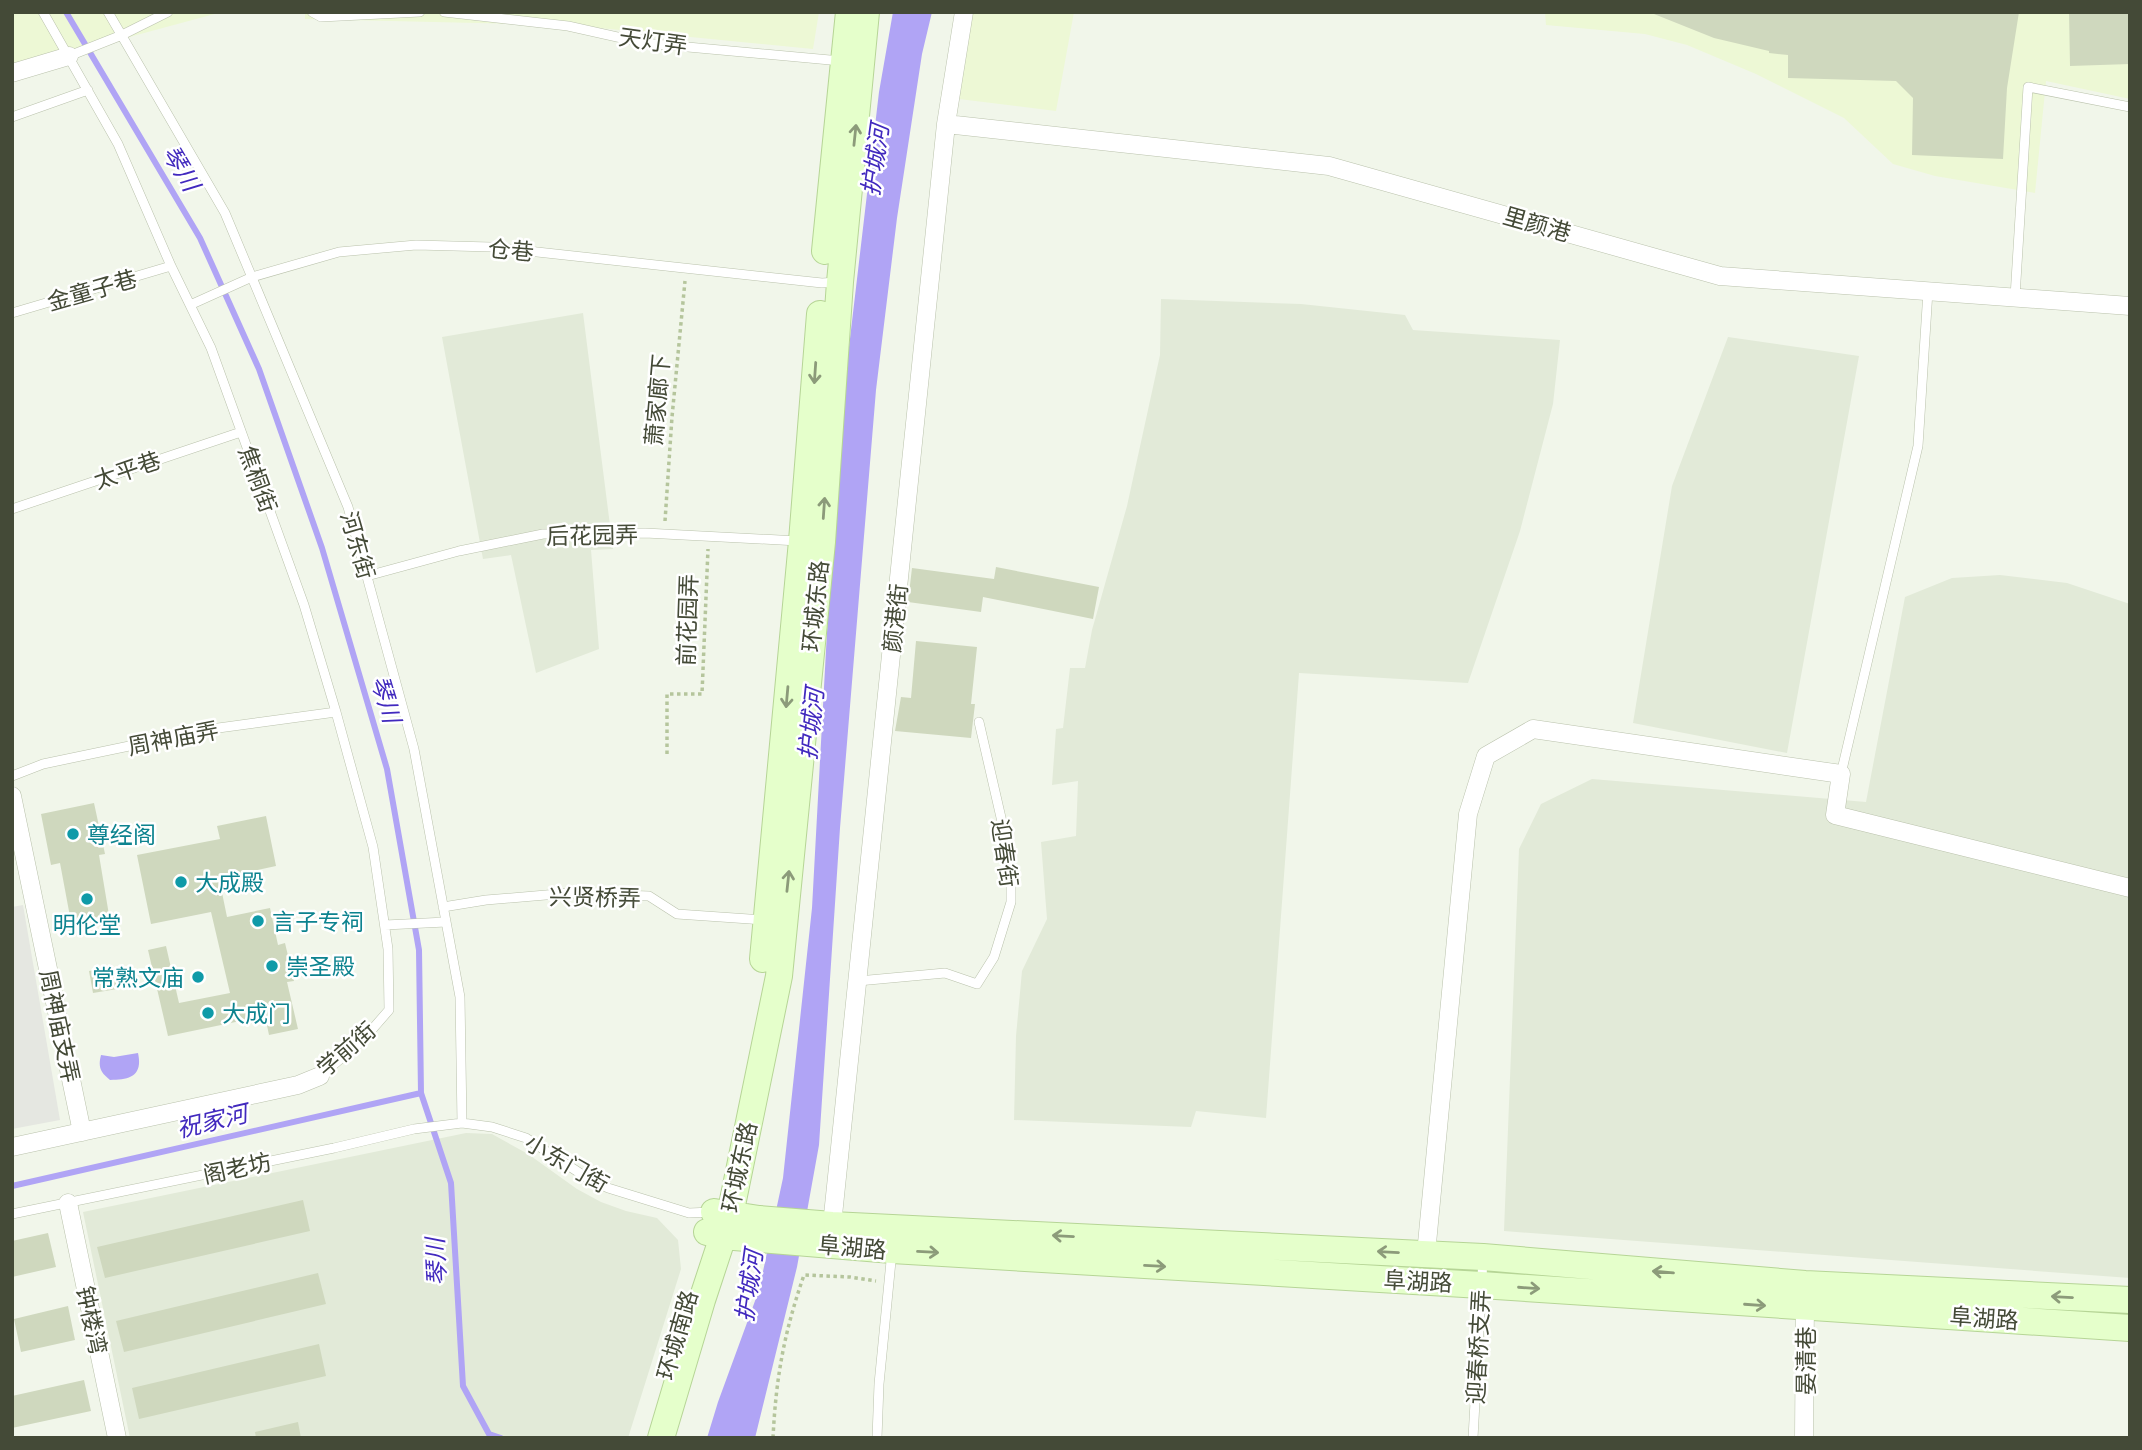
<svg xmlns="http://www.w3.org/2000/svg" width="2142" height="1450" font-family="Raleway,'Noto Sans SC',sans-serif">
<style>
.residential{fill:#e2ead8}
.commercial{fill:#edf8d5}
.parking{fill:#e5e7e1}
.water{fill:#b0a4f5}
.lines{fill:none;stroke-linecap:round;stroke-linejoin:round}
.stream{stroke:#b0a4f5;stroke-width:6}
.building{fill:#cfd8be}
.lane-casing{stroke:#bac2ac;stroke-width:10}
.street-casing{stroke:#bac2ac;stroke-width:19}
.secondary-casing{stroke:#b6d596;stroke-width:28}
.path{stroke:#b5c59c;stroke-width:3.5;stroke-dasharray:3.5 3.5;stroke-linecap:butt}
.lane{stroke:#fff;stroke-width:9}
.street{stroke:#fff;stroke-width:18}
.secondary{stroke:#e5ffcb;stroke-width:26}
.oneway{stroke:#8c9b7a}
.culture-dot{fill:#0f9aa8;stroke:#fff;stroke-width:2.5}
.labels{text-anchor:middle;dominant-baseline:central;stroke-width:5;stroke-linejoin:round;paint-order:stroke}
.street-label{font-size:23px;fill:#444a37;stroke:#fff}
.culture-label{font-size:23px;fill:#0d838f;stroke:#fff;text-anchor:start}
.water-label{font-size:24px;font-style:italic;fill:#4129be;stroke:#fff}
</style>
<rect width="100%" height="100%" fill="#f1f6ea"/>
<!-- residential -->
<path class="residential" d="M1161,299l140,5 104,11 8,15 147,10 -7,64 -33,127 -52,152 -169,-10 -33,445 -70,-7 -5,16 -177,-7 2,-84 6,-65 25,-52 -6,-77 35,-6 2,-55 -26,4 4,-56 7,-1 7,-60h15l7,-38 35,-124 33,-151z
M583,313l30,236 -22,1 8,99 -63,24 -25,-118 -28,4 -41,-222z
M1728,337l131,19 -72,397 -154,-30 39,-237z
M2000,575l67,8 63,21v674l-626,-47 15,-382 22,-45 51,-25 274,23 39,-205 47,-19z
M466,1133l26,1 36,20 49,35 24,13 25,9 31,7 21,22 3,29 -53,169h-498l-47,-226z"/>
<!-- commercial -->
<path class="commercial" d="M12,12h210l-89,24 -121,42z
M305,12h514l-6,37 -244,-24 -264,-6z
M964,12h110l-18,99 -105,-13z
M1545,12h585v87l-84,-18 -11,112 -100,-17 -42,-12 -49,-46 -88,-44 -69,-29 -42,-11 -99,-9z"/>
<!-- parking -->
<path class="parking" d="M23,905l37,215 -48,9v-222z"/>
<!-- water -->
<path class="water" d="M893,12h39l-10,42 -25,164 -21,172 -36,438 -21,317 -22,122 -42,171h-48l11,-36 41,-112 24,-112 29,-270 15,-276 20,-268 32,-272z
M138,1053c5,23 -8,27 -28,27 -10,-8 -12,-13 -9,-25l13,2z"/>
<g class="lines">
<!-- stream -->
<path class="stream" d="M66,12l134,226 59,131 63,179 65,221 32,181 2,143 30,90 12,203 26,48 12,4
M12,1186l409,-93"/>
</g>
<!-- building -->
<path class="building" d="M1649,12h370l-12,76 -4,71 -91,-4 1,-57 -17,-17 -108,-3v-23l-19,-2v-2l-55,-13z
M2069,12h61v52l-60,2z
M996,567l103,20 -6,32 -110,-22 -2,15 -73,-10 4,-34 82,11z
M916,641l61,6 -6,57h4l-4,34 -76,-7 6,-34 10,1z
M94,803l11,51 -6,1 10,60 -38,7 -11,-59 -9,2 -10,-51z
M266,816l10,50 -57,12 8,39 43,-9 8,37 7,-2 9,38 -7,1 11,47 -29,6 -4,-19 -97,20 -20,-86 18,-4 13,57 51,-10 -19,-81 -60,12 -14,-69 83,-16 -3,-13z
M113,966l4,23 -24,4 -4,-22z
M303,1200l7,31 -205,47 -8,-31z
M48,1233l8,34 -44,10v-36z
M318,1273l8,31 -202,48 -8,-31z
M68,1306l7,34 -54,12 -7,-33z
M319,1344l7,32 -187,43 -7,-31z
M84,1380l7,31 -79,17v-32z
M298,1422l3,16h-45l-1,-6z"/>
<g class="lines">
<defs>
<path id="lane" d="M43,12l75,132 53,122 40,82 93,257 32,107 37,135 15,102 1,61 -27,31 -42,35
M108,12l117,201 123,294 66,242 46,248 2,126
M312,12l9,5 99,-5
M444,12l124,14 76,17 197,18
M69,56l53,-21 46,-23
M12,117l76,-27
M2015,297l13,-210 102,20
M190,305l62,-28 87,-25 77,-7 75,2 331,36 16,-1
M12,313l159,-47
M12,509l229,-77
M367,576l92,-25 84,-17 102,-1 153,8
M1841,774l77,-328 10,-155
M12,776l31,-12 168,-35 125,-17
M443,907l43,-7 83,-7 80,3 28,18 88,6
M385,925l61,-3
M858,981l87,-8 32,11 17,-27 17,-55v-41l-32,-139
M12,1214l322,-66 80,-19 48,-6 30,4 34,11 66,43 16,7 81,25 23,-1
M877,1438l2,-54 13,-133
M1473,1438l10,-179"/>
<path id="street" d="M12,73l57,-17
M946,124l383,42 391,110 410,30
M12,796l70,336
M12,1147l286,-62 22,-9
M68,1203l49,235
M832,1225l114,-1101 18,-112
M1426,1254l42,-440 18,-58 47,-27 308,45 -6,41 295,73
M1804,1438l1,-140"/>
<path id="secondary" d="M825,251l24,-239
M763,959l39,-418 18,-227
M714,1212l45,7 73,6 651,32 322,27 325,16
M707,1232l15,4 170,14 589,35 649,43
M661,1438l41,-138 28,-85 49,-239 43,-434 18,-260 26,-270"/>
</defs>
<!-- lane casing -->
<use href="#lane" class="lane-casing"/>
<!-- street casing -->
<use href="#street" class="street-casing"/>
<!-- secondary casing -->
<use href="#secondary" class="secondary-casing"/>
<!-- path -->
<path class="path" d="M665,521l7,-104 13,-136
M667,754v-60h35l6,-145
M773,1438c3,-61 11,-105 31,-163l46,2 26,4"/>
<!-- lane -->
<use href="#lane" class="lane"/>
<!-- street -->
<use href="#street" class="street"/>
<!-- secondary -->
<use href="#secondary" class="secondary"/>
</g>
<!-- one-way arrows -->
<defs><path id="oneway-shaft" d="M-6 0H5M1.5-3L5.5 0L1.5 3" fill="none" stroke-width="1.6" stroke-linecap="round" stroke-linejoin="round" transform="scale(1.75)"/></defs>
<g class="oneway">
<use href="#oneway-shaft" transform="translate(855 135) rotate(-84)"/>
<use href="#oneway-shaft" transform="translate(815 373) rotate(94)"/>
<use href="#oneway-shaft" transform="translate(824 508) rotate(-86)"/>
<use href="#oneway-shaft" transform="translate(787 697) rotate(95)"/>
<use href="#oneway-shaft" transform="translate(788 881) rotate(-84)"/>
<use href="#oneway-shaft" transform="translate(1063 1236) rotate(-177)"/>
<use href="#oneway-shaft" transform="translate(928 1252) rotate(3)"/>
<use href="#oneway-shaft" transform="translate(1388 1252) rotate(-177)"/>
<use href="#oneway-shaft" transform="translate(1155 1266) rotate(3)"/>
<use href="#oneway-shaft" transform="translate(1663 1272) rotate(-175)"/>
<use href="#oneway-shaft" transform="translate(1529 1288) rotate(4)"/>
<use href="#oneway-shaft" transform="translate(2062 1297) rotate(-177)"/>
<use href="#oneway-shaft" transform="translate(1755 1305) rotate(4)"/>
</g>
<!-- markers -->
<g class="culture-dot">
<circle cx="73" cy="834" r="7"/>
<circle cx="181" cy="882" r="7"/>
<circle cx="87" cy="899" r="7"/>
<circle cx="258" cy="921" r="7"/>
<circle cx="272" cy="966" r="7"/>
<circle cx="198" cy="977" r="7"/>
<circle cx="208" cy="1013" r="7"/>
</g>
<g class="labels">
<!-- street labels -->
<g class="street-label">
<text transform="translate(653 41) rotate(8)">天灯弄</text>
<text transform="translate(1537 224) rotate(16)">里颜港</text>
<text transform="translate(511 250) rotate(5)">仓巷</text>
<text transform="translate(92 290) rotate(-16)">金童子巷</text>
<text transform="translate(657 400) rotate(-85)">萧家廊下</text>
<text transform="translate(127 470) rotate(-19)">太平巷</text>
<text transform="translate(258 479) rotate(70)">焦桐街</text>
<text transform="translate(592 535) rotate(-1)">后花园弄</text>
<text transform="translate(358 545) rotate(74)">河东街</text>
<text transform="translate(815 606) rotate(-84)">环城东路</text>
<text transform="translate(895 618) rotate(-84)">颜港街</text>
<text transform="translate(687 620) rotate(-88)">前花园弄</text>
<text transform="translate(173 738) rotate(-11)">周神庙弄</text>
<text transform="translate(1005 853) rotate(82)">迎春街</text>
<text transform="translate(595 897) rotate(1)">兴贤桥弄</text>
<text transform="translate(60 1026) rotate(78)">周神庙支弄</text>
<text transform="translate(346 1049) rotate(-41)">学前街</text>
<text transform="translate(567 1163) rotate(30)">小东门街</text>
<text transform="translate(739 1167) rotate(-78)">环城东路</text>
<text transform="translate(237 1168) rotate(-12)">阁老坊</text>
<text transform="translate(852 1247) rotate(5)">阜湖路</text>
<text transform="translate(1418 1281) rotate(3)">阜湖路</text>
<text transform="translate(1984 1318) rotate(4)">阜湖路</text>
<text transform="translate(92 1320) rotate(78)">钟楼湾</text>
<text transform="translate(677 1335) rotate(-74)">环城南路</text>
<text transform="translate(1478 1347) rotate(-87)">迎春桥支弄</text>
<text transform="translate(1805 1361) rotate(-90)">晏清巷</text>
</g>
<!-- culture labels -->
<g class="culture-label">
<text x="87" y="834">尊经阁</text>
<text x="195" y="882">大成殿</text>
<text x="272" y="921">言子专祠</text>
<text x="87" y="924" text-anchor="middle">明伦堂</text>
<text x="286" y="966">崇圣殿</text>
<text x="184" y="977" text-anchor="end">常熟文庙</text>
<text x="222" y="1013">大成门</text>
</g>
<!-- water labels -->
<g class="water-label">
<text transform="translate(875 160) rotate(-82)">护城河</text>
<text transform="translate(181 168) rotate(59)">琴川</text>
<text transform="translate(386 699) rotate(73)">琴川</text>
<text transform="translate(811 724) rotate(-84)">护城河</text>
<text transform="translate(212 1121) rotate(-13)">祝家河</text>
<text transform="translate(436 1262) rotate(-93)">琴川</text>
<text transform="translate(749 1286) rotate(-82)">护城河</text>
</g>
</g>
<!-- border -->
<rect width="2142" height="1450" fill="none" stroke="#444a37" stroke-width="28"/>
</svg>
